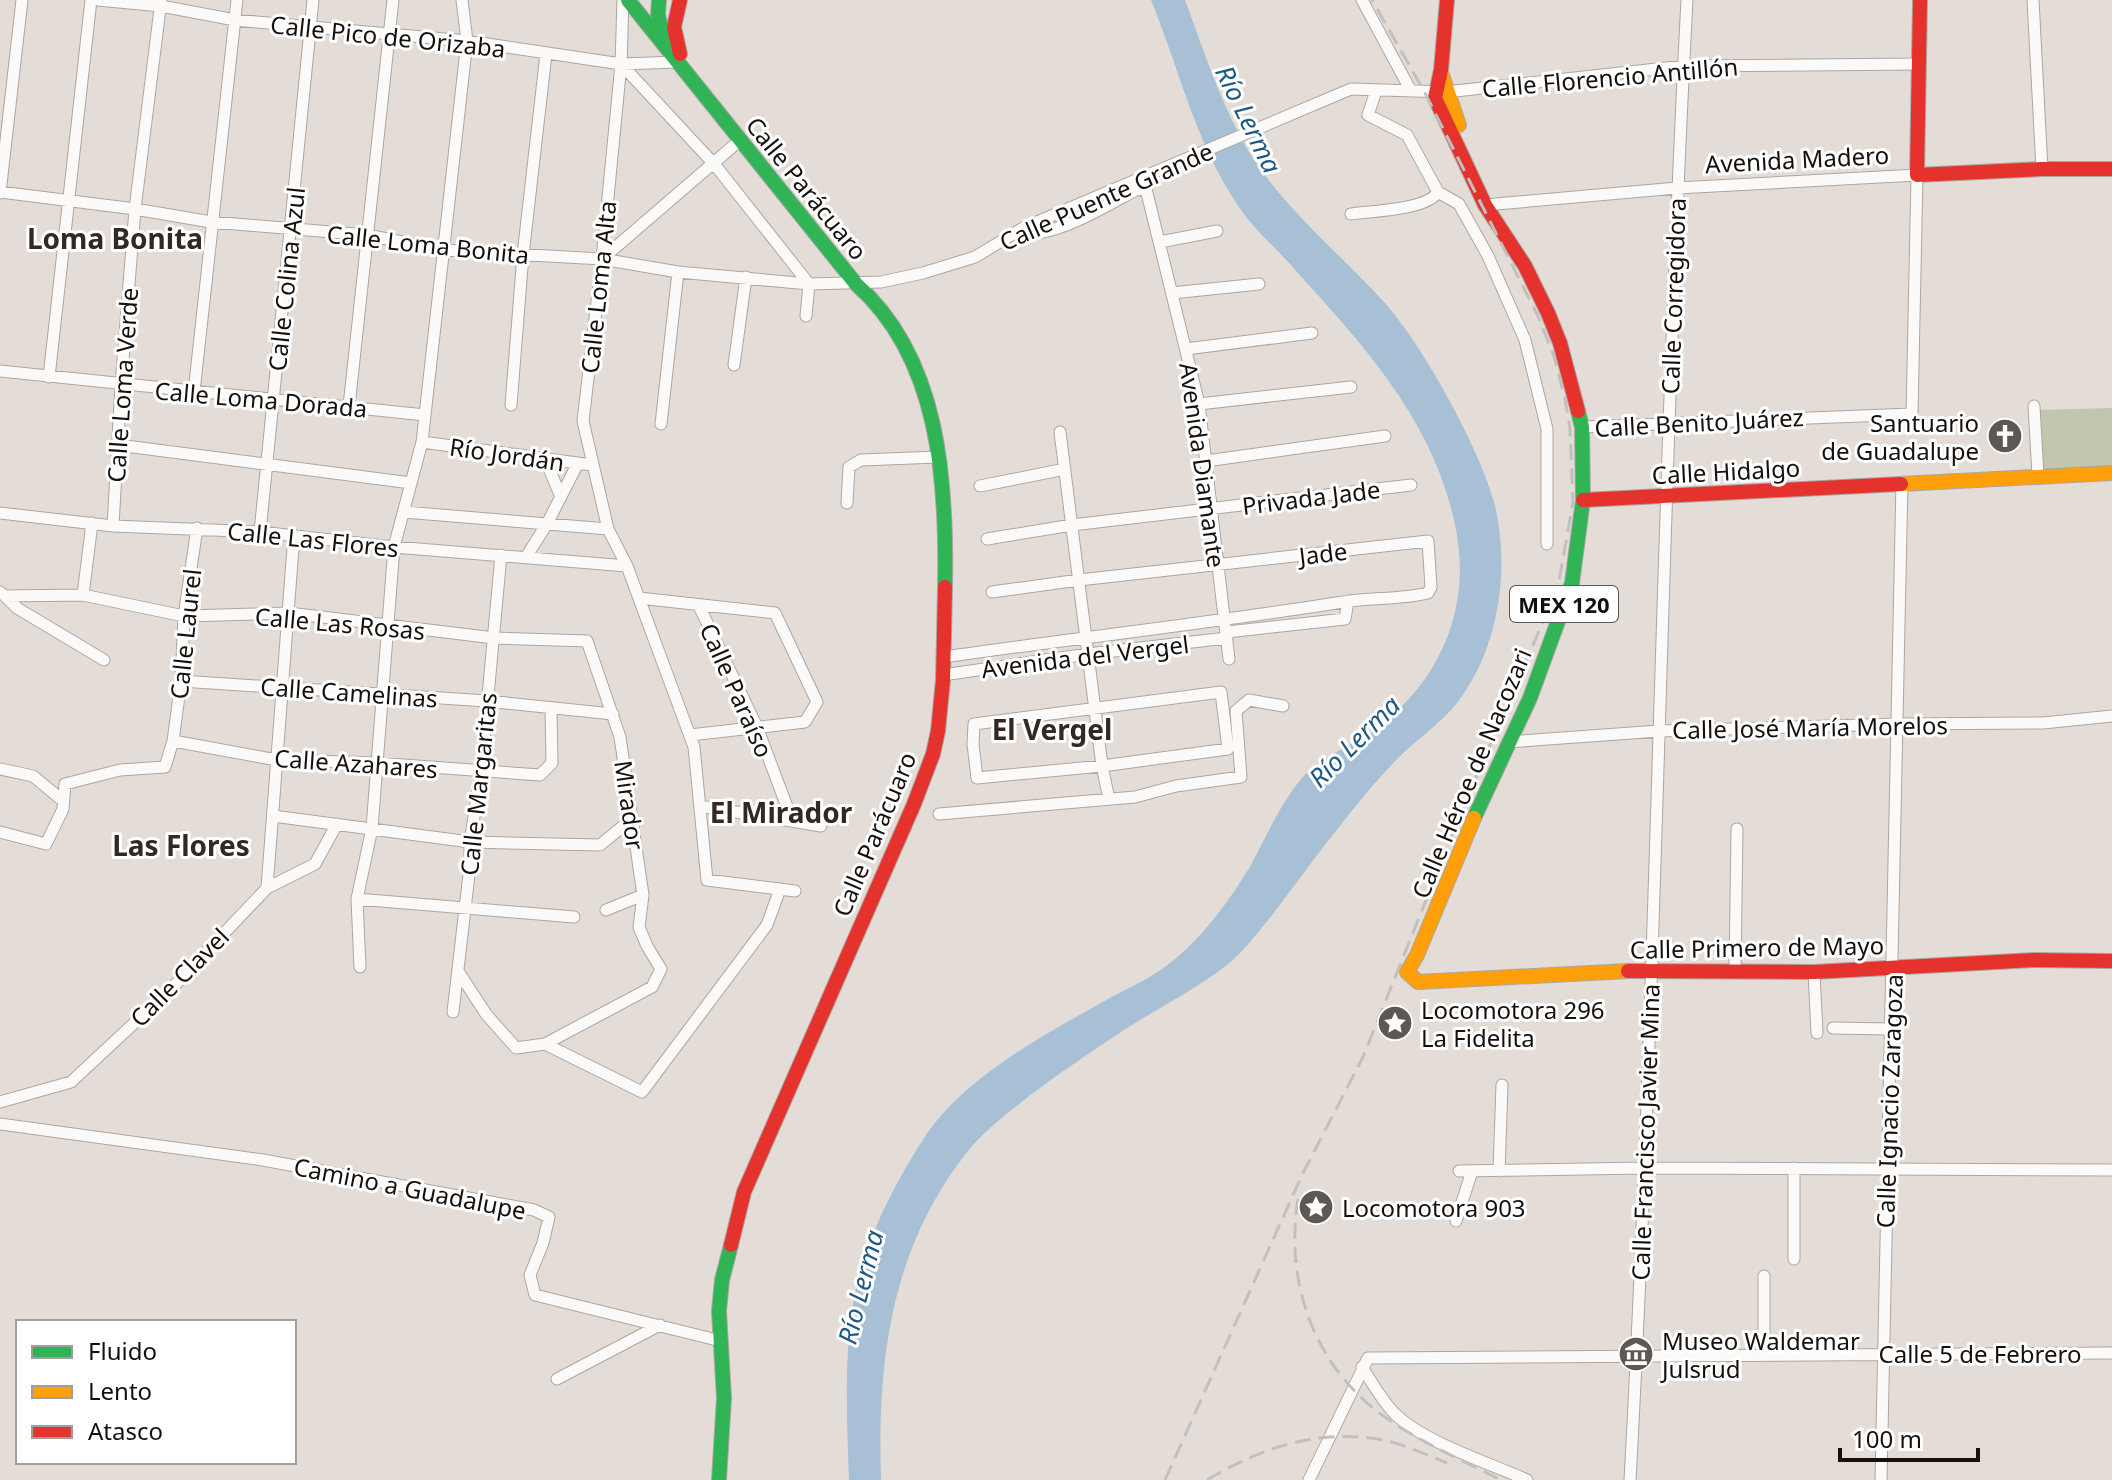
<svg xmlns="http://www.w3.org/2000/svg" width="2112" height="1480" font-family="'Noto Sans',sans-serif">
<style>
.green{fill:#c2c6ae}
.water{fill:#a7c0d6}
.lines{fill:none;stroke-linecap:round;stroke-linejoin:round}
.street-casing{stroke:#aca6a2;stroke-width:13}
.fast-casing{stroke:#aca6a2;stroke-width:16}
.slow-casing{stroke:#aca6a2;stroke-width:16}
.jam-casing{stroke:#aca6a2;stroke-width:16}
.street{stroke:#fbfaf9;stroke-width:11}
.fast{stroke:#30b455;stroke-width:14}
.slow{stroke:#ff9f0a;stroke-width:14}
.jam{stroke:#e5322d;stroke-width:14}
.rail{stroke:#c2c0bf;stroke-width:3;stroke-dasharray:16 8;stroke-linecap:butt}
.labels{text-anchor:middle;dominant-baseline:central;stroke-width:6;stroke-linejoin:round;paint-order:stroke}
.shield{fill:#fff;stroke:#5b5856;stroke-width:2}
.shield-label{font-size:22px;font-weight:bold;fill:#15100d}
.street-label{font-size:24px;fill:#15100d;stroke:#fff}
.poi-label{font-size:24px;fill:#15100d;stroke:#fff;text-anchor:start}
.water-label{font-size:26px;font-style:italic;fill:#1d5984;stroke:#fff}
.quarter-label{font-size:28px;font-weight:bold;fill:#332922;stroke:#fff}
</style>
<rect width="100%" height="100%" fill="#e4ddd7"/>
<!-- green -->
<path class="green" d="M2112,408v65h-72l-3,-63z"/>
<!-- water -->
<path class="water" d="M1151,0h34c21,56 40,118 74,167 35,50 84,90 125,135 38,42 95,145 110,200 17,66 5,147 -37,201 -17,21 -41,37 -60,56 -19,20 -37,41 -54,63 -27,33 -51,68 -78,102 -11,13 -23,29 -37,40 -29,23 -62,40 -93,59 -36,23 -71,47 -106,73 -21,17 -44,34 -61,55 -77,96 -91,210 -87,329h-32c-2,-63 -6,-131 7,-192 12,-53 39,-105 68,-150 41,-62 119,-102 182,-138 18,-10 39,-19 56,-31 37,-26 66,-66 89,-104 16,-30 29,-61 51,-87 16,-20 47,-31 68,-45 70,-49 103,-125 85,-208 -21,-103 -90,-178 -158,-253 -16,-19 -35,-35 -50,-54 -49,-64 -66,-145 -96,-218z"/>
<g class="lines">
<defs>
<path id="street" d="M98,0l63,6 74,14 232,21 154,23 57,-2
M623,0l-2,64 -19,195 -19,162 25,108 19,37 67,181 13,133 88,11
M1362,0l49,91
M2033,0l9,169
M621,64l94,101 94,119 -3,32
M1376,91l-8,24 39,20 31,57 21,12 29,52 37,84 22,89v115
M0,192l135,17 76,13 156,13 76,15 159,9 76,13 131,12 72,-2 42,-9 52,-16 50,-30 326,-138 95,3 238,-26 234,-2
M0,193l22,-193
M1485,205l192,-17 240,-13 -5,239 -330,13
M1351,214c20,-3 76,-4 87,-22
M1018,232c33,9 89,-27 118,-42l10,-1 53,215 30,255
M1160,242l57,-11
M602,259l137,-118
M1172,293l87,-9
M1186,349l126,-16
M734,365l12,-88
M0,371l425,44
M49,377l42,-377
M194,392l43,-392
M1199,404l152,-17
M511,405l12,-150 23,-201
M349,406l44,-406
M2034,406l4,70
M661,424l17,-152
M1060,432l42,334 7,33
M422,442l170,23
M118,445l293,38
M545,459l16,38
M1206,461l179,-25
M980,486l85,-17
M847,503l2,-36 12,-7 77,-3
M404,512l204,17
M0,513l113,13 147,6 134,15 233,19
M113,526l8,-141 14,-176 26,-208
M260,532l53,-532
M987,539l85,-14 339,-40
M526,557l21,-33 31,-61
M0,592l5,4 78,-1 101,21 105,-3 205,25 93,3 33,96 23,158 -4,32 8,19 14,23 -9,18 -107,57 -29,4 -30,-34 -28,-43
M83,595l9,-72
M5,596l12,12 87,52
M639,598l136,15 42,89 -12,20 -115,13
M699,606l58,121 35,93
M1227,632l118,-13 3,-18
M944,657c133,-19 266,-34 399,-55 28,-5 56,-2 85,-9l3,-6 -3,-46 -349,39 -87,12
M943,675l145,-21 139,-16
M181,681l306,20 126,13
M1221,692l7,57 -126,17 -125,12 -4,-34 1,-20z
M173,741l104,19 99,3 164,12 12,-12 -1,-55
M1508,742l151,-11 239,-7 145,-1 69,-7
M0,769l33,7 29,24
M700,806l121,20
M939,814l196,-17 41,-11 65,-9 -5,-66 13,-11 34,6
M273,816l197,26 130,3 33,-27
M0,832l46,12 17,-35 2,-25 55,-14 45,-3 8,-26 8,-60 3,-65 13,-88
M267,888l27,-353
M357,899l217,18
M606,910l37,-15
M360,967l-3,-68 15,-71 22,-281 28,-105 45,-401 -5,-41
M1735,970l2,-141
M1814,972l3,61
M453,1012l17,-146v-24l11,-70 20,-217
M1833,1028l57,1
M545,1044l97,48 125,-167 13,-36
M0,1102l71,-20 103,-96 93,-98 48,-24 22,-40
M0,1124l263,36 271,50 15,7 -6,26 -13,32 5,20 186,46
M1459,1171l184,-3 469,2
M1499,1171l3,-86
M1456,1221l16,-50
M1794,1259v-91
M1764,1276v78
M1362,1367c10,16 19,32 32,46 29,29 95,50 133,67
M557,1379l103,-54
M1309,1480l59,-122 744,-5
M1630,1480c27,-493 31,-987 57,-1480
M1881,1480l21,-998"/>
<path id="fast" d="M628,0l228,284c84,74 91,198 89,303
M659,0l-1,15 6,23
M1474,818l56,-120 42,-115 11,-83 -1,-73 -4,-16
M719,1480l5,-82 -5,-87 3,-31 9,-35"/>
<path id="slow" d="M1441,72l18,53
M1901,484l211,-11
M1474,818l-57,137 -10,17 11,10 210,-11"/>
<path id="jam" d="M680,0l-6,27 6,27
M1447,0l-6,70 -6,28 50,107 40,61 23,47 12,30 18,68
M1920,0l-3,175 125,-6h70
M1583,500l318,-16
M1628,971l186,1 220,-12 78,1
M731,1245l13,-53 170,-388 19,-50 5,-23 5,-51 2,-93"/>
</defs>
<!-- street casing -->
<use href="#street" class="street-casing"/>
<!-- fast casing -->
<use href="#fast" class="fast-casing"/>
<!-- slow casing -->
<use href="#slow" class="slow-casing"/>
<!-- jam casing -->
<use href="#jam" class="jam-casing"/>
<!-- street -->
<use href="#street" class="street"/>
<!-- fast -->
<use href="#fast" class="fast"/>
<!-- slow -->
<use href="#slow" class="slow"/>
<!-- jam -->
<use href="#jam" class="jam"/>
<!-- rail -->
<path class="rail" d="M1298,1199c-13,81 14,162 80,213 37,28 82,47 123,68
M1165,1480l137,-305 61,-118 105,-261 90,-209 15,-85 -3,-74 -5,-29 -11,-43 -16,-40 -114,-225 -52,-91
M1207,1480c56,-34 121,-55 188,-37 17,5 35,13 52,20"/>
</g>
<!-- icons -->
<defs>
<symbol id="church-disc" viewBox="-11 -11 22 22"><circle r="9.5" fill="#5d5854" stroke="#fff"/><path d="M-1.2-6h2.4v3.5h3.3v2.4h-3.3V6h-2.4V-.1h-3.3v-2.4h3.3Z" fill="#fff"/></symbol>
<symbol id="sight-disc" viewBox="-11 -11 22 22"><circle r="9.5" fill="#5d5854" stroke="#fff"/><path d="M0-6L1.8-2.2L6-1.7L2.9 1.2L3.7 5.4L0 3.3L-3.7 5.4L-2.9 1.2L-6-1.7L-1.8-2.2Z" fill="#fff"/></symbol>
<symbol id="museum-disc" viewBox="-11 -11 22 22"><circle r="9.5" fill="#5d5854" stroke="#fff"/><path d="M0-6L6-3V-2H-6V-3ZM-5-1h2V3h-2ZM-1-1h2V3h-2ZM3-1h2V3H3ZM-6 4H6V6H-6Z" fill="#fff"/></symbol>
</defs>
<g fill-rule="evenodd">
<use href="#church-disc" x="1985" y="416" width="40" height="40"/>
<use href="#sight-disc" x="1375" y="1003" width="40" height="40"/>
<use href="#sight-disc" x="1296" y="1187" width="40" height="40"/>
<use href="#museum-disc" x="1616" y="1334" width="40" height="40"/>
</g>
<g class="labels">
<!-- shield labels -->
<rect class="shield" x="1510" y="586" width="108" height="36" rx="6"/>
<g class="shield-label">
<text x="1564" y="604">MEX 120</text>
</g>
<!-- street labels -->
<g class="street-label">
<text transform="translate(388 36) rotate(6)">Calle Pico de Orizaba</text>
<text transform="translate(1610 77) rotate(-5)">Calle Florencio Antillón</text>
<text transform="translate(1797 159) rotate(-3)">Avenida Madero</text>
<text transform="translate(807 188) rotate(51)">Calle Parácuaro</text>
<text transform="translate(1106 196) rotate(-24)">Calle Puente Grande</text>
<text transform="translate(428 244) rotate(6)">Calle Loma Bonita</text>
<text transform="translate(286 279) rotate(-84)">Calle Colina Azul</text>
<text transform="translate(598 287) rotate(-84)">Calle Loma Alta</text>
<text transform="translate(1673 296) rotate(-88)">Calle Corregidora</text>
<text transform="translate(122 385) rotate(-86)">Calle Loma Verde</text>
<text transform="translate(261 399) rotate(5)">Calle Loma Dorada</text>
<text transform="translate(1699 422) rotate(-3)">Calle Benito Juárez</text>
<text transform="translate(507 454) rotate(8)">Río Jordán</text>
<text transform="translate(1203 465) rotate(82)">Avenida Diamante</text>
<text transform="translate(1726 471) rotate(-3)">Calle Hidalgo</text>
<text transform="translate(1311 497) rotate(-7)">Privada Jade</text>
<text transform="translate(313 539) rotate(6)">Calle Las Flores</text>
<text transform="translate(1323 553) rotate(-7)">Jade</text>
<text transform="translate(340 623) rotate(5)">Calle Las Rosas</text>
<text transform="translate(185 634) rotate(-84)">Calle Laurel</text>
<text transform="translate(1085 656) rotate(-7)">Avenida del Vergel</text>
<text transform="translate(737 690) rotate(66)">Calle Paraíso</text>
<text transform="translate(349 692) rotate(4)">Calle Camelinas</text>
<text transform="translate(1810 727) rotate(-1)">Calle José María Morelos</text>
<text transform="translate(356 763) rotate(4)">Calle Azahares</text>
<text transform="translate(1471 773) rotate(-67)">Calle Héroe de Nacozari</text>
<text transform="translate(478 784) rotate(-84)">Calle Margaritas</text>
<text transform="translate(630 805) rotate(82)">Mirador</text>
<text transform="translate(874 834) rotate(-67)">Calle Parácuaro</text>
<text transform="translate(1757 947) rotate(-1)">Calle Primero de Mayo</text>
<text transform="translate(179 977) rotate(-45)">Calle Clavel</text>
<text transform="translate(1889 1101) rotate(-88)">Calle Ignacio Zaragoza</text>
<text transform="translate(1645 1132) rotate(-88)">Calle Francisco Javier Mina</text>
<text transform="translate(410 1188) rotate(11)">Camino a Guadalupe</text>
<text x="1980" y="1353">Calle 5 de Febrero</text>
</g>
<!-- poi labels -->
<g class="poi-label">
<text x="1979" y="422" text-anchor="end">Santuario<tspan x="1979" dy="28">de Guadalupe</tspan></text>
<text x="1421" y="1009">Locomotora 296<tspan x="1421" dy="28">La Fidelita</tspan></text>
<text x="1342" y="1207">Locomotora 903</text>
<text x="1662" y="1340">Museo Waldemar<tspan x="1662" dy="28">Julsrud</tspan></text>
</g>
<!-- water labels -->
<g class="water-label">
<text transform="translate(1249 119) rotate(64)">Río Lerma</text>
<text transform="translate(1354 741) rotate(-45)">Río Lerma</text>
<text transform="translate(860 1287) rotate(-76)">Río Lerma</text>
</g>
<!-- quarter labels -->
<g class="quarter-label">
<text x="115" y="238">Loma Bonita</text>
<text x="1052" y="729">El Vergel</text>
<text x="781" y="812">El Mirador</text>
<text x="181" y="845">Las Flores</text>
</g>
</g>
<!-- legend -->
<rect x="16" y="1320" width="280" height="144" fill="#ffffff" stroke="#a19f9e" stroke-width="2"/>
<rect x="32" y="1346" width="40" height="12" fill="#30b455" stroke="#a19f9e" stroke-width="2"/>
<text x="88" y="1360" font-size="24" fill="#15100d">Fluido</text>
<rect x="32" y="1386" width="40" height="12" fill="#ff9f0a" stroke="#a19f9e" stroke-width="2"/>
<text x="88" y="1400" font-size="24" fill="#15100d">Lento</text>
<rect x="32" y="1426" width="40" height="12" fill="#e5322d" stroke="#a19f9e" stroke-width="2"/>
<text x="88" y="1440" font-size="24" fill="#15100d">Atasco</text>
<!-- scale -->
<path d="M1840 1448v12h138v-12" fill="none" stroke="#15100d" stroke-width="4"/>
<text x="1852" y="1448" font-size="24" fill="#15100d" stroke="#ffffff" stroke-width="6" paint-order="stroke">100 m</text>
</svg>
